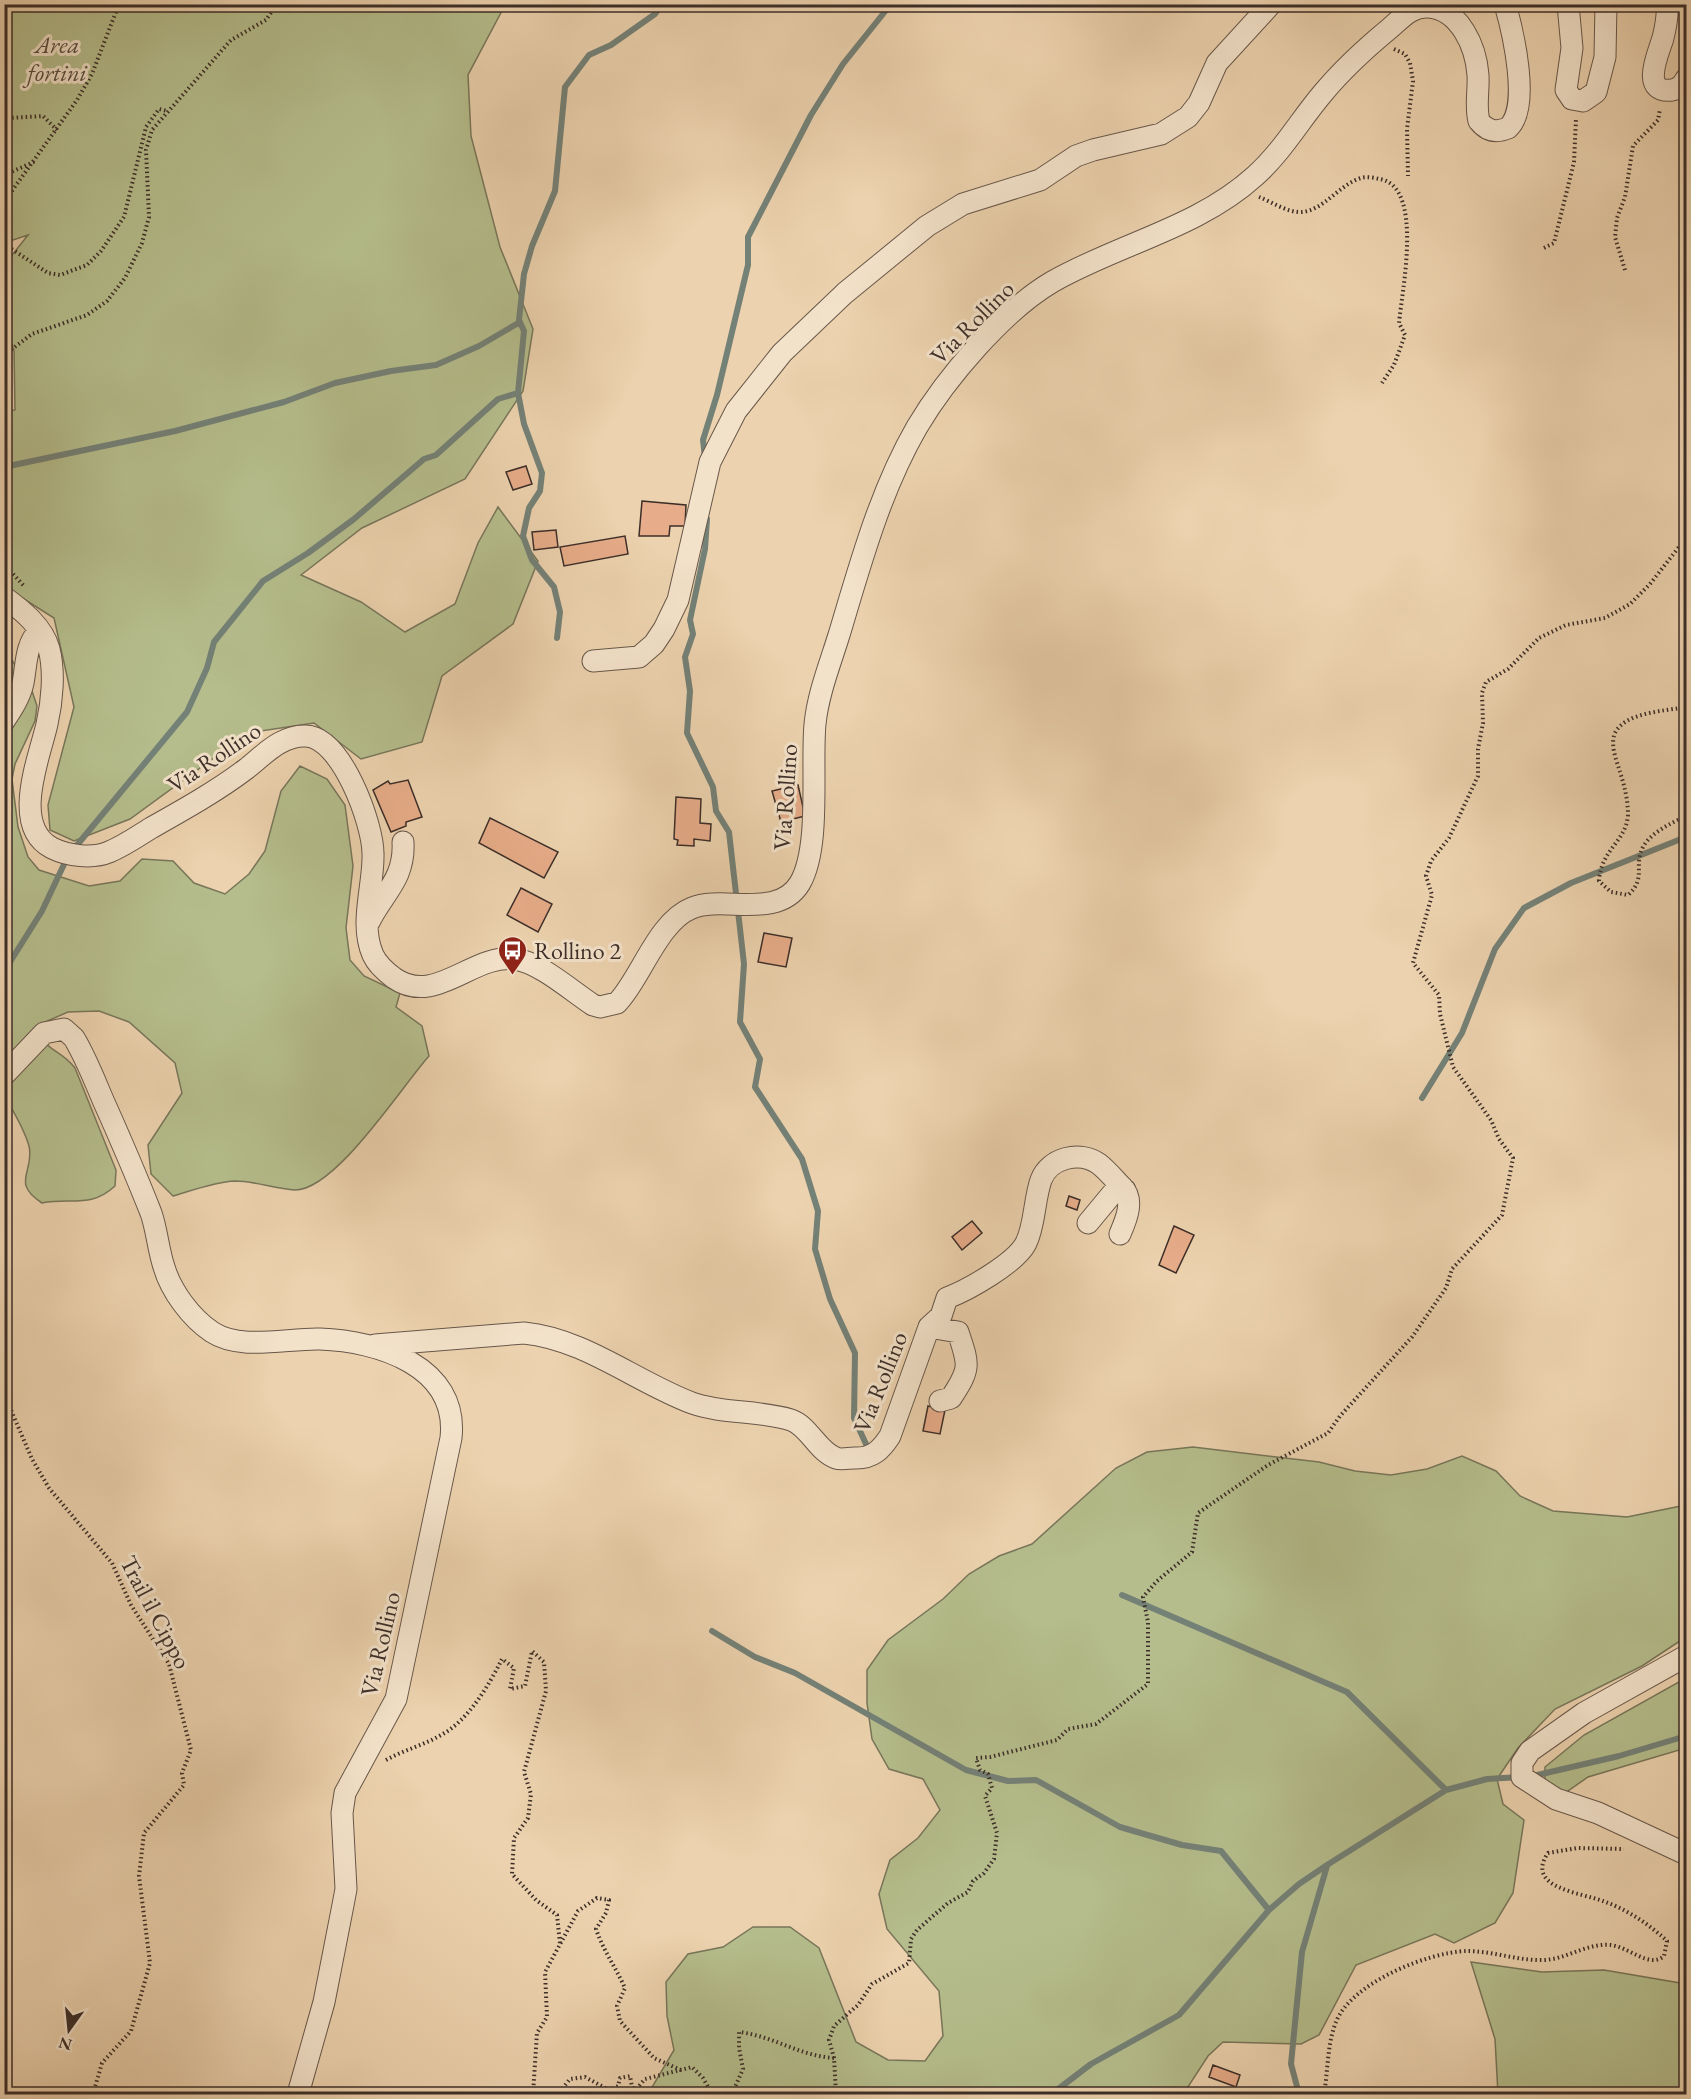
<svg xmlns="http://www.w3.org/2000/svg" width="1691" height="2099" font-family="'EB Garamond',serif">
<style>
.green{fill:#b5bd8c;stroke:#78765a;stroke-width:1.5}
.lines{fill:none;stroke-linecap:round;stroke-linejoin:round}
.stream{stroke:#748177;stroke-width:6}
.building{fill:#e7ac89;stroke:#3c2e29;stroke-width:1.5}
.minor-casing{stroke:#68574a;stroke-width:23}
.path{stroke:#3c2e29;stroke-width:4;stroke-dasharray:1.5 3;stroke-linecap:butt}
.minor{stroke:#f3e2ca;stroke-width:21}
.labels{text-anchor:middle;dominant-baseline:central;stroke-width:6;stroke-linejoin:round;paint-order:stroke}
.park-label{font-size:24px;font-style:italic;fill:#544b3d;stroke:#f3e2ca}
.street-label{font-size:24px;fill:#3c2e29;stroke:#f3e2ca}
.poi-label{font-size:24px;fill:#3c2e29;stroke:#f3e2ca;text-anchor:start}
</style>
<rect width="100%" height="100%" fill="#ecd2ae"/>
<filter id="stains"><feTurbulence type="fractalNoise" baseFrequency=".00333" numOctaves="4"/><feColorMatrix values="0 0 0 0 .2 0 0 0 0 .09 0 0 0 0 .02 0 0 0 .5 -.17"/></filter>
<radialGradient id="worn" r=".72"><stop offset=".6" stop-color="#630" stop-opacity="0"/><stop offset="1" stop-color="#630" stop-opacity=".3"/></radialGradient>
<!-- green -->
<path class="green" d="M5,5h500l-37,70 3,61 29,111 33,82 -10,62 -58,88 -103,49 -61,47 60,27 44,30 50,-28 23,-61 20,-36 40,54 -25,63 -71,52 -20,66 -61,17 -47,-36 -66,10 -118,86 -56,22 -24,-11 -2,-25 26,-98 -20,-89 -49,-31 -1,-175 11,-2 -1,-60 -9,-24v-62l23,-29 -15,5 -8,-2z
M4,648l28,43 5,15 -2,15 -20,43 -3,15 6,48 10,30 11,13 50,16 31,-5 22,-22 31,2 21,22 31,11 24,-20 16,-23 16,-60 19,-25 27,13 18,26 8,61 -7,62 4,32 14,16 36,17 -4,14 26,19 7,30c-27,30 -93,134 -134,134 -20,-1 -40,-9 -60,-9 -20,1 -42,9 -62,15l-22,-22 -3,-29 34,-52 -7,-30 -46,-41 -30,-11 -31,1 -23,10 -5,16c13,15 23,14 35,30l41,102 -1,16c-25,23 -44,11 -73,17 -32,-21 -7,-31 -13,-57 -5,-18 -16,-35 -25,-51z
M1193,1447l126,15 36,9 36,4 36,-6 35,-13 34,15 24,25 33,15 74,6 59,-12v132l-44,29 -87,43 -37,39 -21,31 6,25 21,16 -11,73 -18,30 -41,20 -19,-9 -79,31 -37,70 -18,9 -78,-2 -15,14 -22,34 -10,4h-528l26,-44 -7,-34 -1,-34 22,-28 35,-7 30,-20h37l29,21 37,94 32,18 37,1 18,-25 -4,-45 -52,-62 -8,-35 11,-34 28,-22 22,-28 -17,-31 -34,-10 -17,-30 -5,-36v-33l21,-30 55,-41 26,-25 30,-18 33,-12 84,-76 31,-16z
M1686,1678v70l-98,29 -26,18 -17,-10v-18l39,-32z
M1471,1962l71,10 62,-2 82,14v110h-188l-3,-55z"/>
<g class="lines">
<!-- stream -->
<path class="stream" d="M705,458l-2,-18 14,-45 31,-130v-28l63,-122 32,-51 48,-60
M4,467l171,-36 109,-29 51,-19 56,-12 45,-6 43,-19 41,-24
M707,519l-2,30 -15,71 3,14 -8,23 5,34 -3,42 26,54 3,24 13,21 15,132 -4,58 20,37 -5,28 47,72 16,52 -3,38 15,50 25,54 -1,65 12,26
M557,638l3,-26 -6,-25 -22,-27 -9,-24 6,-28 11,-17 2,-18 -18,-49 -6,-31 6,-62 -5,-11 5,-46 8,-28 23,-55 10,-104 24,-32 22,-10 44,-31 7,-10
M73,850l114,-138 20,-44 7,-26 49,-61 45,-28 46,-34 70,-60 12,-4 62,-56 20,-6
M4,983l6,-21 32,-51 25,-53
M1422,1098l40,-65 33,-84 29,-41 47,-25 115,-46
M1122,1595l225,97 99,98
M712,1631l43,26 40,16 171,97 42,11 28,-1 84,47 62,18 39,6 48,59
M1533,1776l86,-20 67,-20
M1030,2094l23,-1 38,-29 88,-49 90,-105 30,-26 28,-19 119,-75 41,-11 33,-2
M1299,2094l-8,-30 11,-112 25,-86"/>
</g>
<!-- building -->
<path class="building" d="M526,466l6,18 -19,6 -7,-18z
M642,501l44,4 -1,21h-15l-1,10h-30z
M556,530l2,17 -24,3 -2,-18z
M625,536l3,18 -64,12 -4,-19z
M408,780l14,37 -16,5v4l-15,6 -18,-42 15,-9 2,3z
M798,785l7,31 -24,6 -9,-31z
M676,797l25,2 -1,24 11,1 -1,17 -16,-2v7l-17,-1 1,-5 -4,-1z
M490,818l68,34 -14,26 -65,-35z
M521,888l31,16 -14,28 -31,-17z
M764,933l28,5 -6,29 -28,-5z
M1069,1196l11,4 -3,10 -11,-4z
M972,1221l10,12 -20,17 -10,-13z
M1174,1226l20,9 -18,38 -17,-8z
M928,1406l17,4 -5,24 -17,-3z
M1213,2065l27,10 -4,12 -27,-10z"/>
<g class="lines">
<defs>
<path id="minor" d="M1568,4l4,44 -6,42 6,9 11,2 13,-9 9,-35 1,-53
M1667,4c1,12 -1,22 -4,34 -4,14 -24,56 9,52 7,-1 11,-5 14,-11
M4,597c18,13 39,30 45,52 6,23 3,53 -2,75 -7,32 -37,102 5,124 16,8 41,11 57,4 15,-6 29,-16 42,-24 32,-18 66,-37 95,-59 18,-14 35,-34 60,-33 35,1 67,87 67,118 1,31 -14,70 0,101 4,9 13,17 21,23 41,29 79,-25 121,-19 24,3 58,33 78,46l7,2 17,-4c23,-23 41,-82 75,-95 32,-13 86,12 108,-25 21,-36 11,-117 15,-159 3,-30 15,-60 24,-89 21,-70 41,-144 78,-208 29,-49 86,-116 135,-145 66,-38 146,-54 203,-106 27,-24 45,-56 68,-83 20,-24 43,-45 66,-64 12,-10 22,-23 39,-22 32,2 48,40 50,68 1,16 -3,31 1,46 8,10 17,12 29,7 23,-20 5,-96 -3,-124
M593,661l46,-4 15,-13 10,-15 14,-29 32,-138 26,-51 46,-58 63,-60 82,-67 36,-22 77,-24 36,-24 17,-6 68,-16 27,-17 11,-14 18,-40 54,-59
M4,721c8,-12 16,-24 19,-38 4,-21 2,-36 16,-53
M369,922c15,-30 36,-43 34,-80
M4,1075l40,-42 20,-4 10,9c12,20 20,41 29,62 17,38 33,75 48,113 6,17 7,36 13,54 7,24 27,51 48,65 29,19 75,6 108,7 58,2 139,27 131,99l-55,261 -51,94 -3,20 4,76 -3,16 -19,97 -26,92
M1088,1223l24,-29 13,-4
M929,1327l29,5c11,33 13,36 -7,66l-11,3
M375,1345l149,-12c61,6 112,49 168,70 31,11 67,7 99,17 18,6 27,32 45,38 5,2 13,0 18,0 18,1 27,-8 36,-22l39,-109 12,-11 6,-18c21,-8 69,-35 79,-55 9,-18 8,-43 15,-63 8,-22 39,-30 58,-16 8,6 16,16 23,23 13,13 4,33 -2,47
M1686,1656l-102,57 -54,38 -8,12v14l34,22 42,14 88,41"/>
</defs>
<!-- minor casing -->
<use href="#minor" class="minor-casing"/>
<!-- path -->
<path class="path" d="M1394,49l11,5 5,9 3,18 -6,48 1,47
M4,58v8
M4,115l5,3 34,-2 14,14
M4,175l30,-13
M1259,197c13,5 29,16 43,15 22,-2 38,-28 59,-34 6,-2 13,0 19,1 44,8 22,111 19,144l6,12 -11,30 -12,18
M4,202l73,-102 15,-26 27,-70
M4,244l44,29 12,2 27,-10 14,-14 23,-34 22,-90 13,-18 8,2
M1544,248l10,-5 20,-81 2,-43
M1625,270l-10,-33 2,-19 8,-21 8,-51 25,-26 2,-11
M4,355l28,-21 55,-19 20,-14 18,-23 17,-35 7,-26 -3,-67 6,-20 79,-90 35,-20 11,-16
M4,564l20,22
M1686,707c-20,4 -61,5 -71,26 -5,11 1,26 4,36 5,15 9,30 9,46 -2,27 -27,34 -29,66l12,11 17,3c19,-17 5,-29 15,-48 8,-15 29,-24 43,-31
M4,1394l28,65 17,29 63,75 19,42 38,59 22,86 -9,23 2,12 -40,48 -5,43 11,87 -19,68 -29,32 -9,31
M386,1760c18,-10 38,-15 55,-25 27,-14 48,-50 61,-76l12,9 -4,21 15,-3 7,-35 12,11 2,29 -22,81 7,22 -3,24 -14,20 -2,36 24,26 21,15 3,29
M533,2094l4,-61 10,-16 -2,-45 33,-61 19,-13 12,2 -3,13 -10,16c7,21 20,39 29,59l-8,18 3,15 34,37 29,13
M550,2094l12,-5 8,-10 15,-2 24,13 9,-4 2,-8 10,-2 2,11 7,7v-8l6,-7 47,-12 11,11 9,16
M732,2094l11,-25 -4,-21v-16c34,4 61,24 95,26
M836,2094l-2,-36 -5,-18 5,-14 24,-21 14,-21 37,-21 2,-24 6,-9 31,-27 20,-11 5,-11 11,-8 10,-14 3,-26 -12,-37 7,-8 -4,-14 -8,-4 -4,-12 14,-1 67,-17 11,-11 28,-5 52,-40v-62l-5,-25 14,-16 35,-29 6,-39 70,-48 60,-32 12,-17 72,-79 34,-49 6,-19 50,-54 11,-57 -14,-19 -8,-19 -38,-53 -13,-53 -1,-19 -26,-32 19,-68 -6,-19 5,-15 18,-23 29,-62v-27l5,-26 -1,-30 4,-11 22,-13 31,-31 27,-13 39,-7 25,-14 20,-20 36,-46
M1324,2094c4,-22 3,-50 12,-72 15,-39 92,-70 131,-71 26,0 51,10 77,9 23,-1 43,-17 66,-15 18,1 39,24 54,11l3,-15c-18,-17 -41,-32 -64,-40 -21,-8 -79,-13 -55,-48l29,-5 47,1"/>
<!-- minor -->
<use href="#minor" class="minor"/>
</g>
<!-- icons -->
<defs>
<symbol id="bus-pin" viewBox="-11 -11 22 30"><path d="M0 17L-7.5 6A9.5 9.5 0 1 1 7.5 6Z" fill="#8f2418" stroke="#f3e2ca"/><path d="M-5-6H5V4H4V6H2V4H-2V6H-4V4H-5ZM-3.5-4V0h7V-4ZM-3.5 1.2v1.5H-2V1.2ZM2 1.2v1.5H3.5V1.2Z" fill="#fff"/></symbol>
</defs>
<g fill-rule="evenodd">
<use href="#bus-pin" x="496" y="934" width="33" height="45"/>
</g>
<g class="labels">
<!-- park labels -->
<g class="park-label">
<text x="57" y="44">Area<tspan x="57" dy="28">fortini</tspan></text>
</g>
<!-- street labels -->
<g class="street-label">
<text transform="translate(972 322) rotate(-45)">Via Rollino</text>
<text transform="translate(214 757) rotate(-34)">Via Rollino</text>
<text transform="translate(785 797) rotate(-86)">Via Rollino</text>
<text transform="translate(880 1382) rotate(-68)">Via Rollino</text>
<text transform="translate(156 1612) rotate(62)">Trail il Cippo</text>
<text transform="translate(380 1644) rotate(-77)">Via Rollino</text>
</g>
<!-- poi labels -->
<g class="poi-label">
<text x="534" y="950">Rollino 2</text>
</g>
</g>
<!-- margin -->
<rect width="1691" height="2099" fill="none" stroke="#ecd2ae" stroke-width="24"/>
<rect x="6" y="6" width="1679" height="2087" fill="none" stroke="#3c2e29" stroke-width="3"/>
<rect x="12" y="12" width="1667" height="2075" fill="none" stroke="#3c2e29" stroke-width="1.5"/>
<!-- north arrow -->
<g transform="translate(69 2030) rotate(195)" stroke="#f3e2ca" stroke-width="4.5" paint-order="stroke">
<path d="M0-4.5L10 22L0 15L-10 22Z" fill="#3c2e29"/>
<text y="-9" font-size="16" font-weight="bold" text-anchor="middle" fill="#3c2e29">N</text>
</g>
<rect width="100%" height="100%" filter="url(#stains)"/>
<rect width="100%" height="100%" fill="url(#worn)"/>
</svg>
